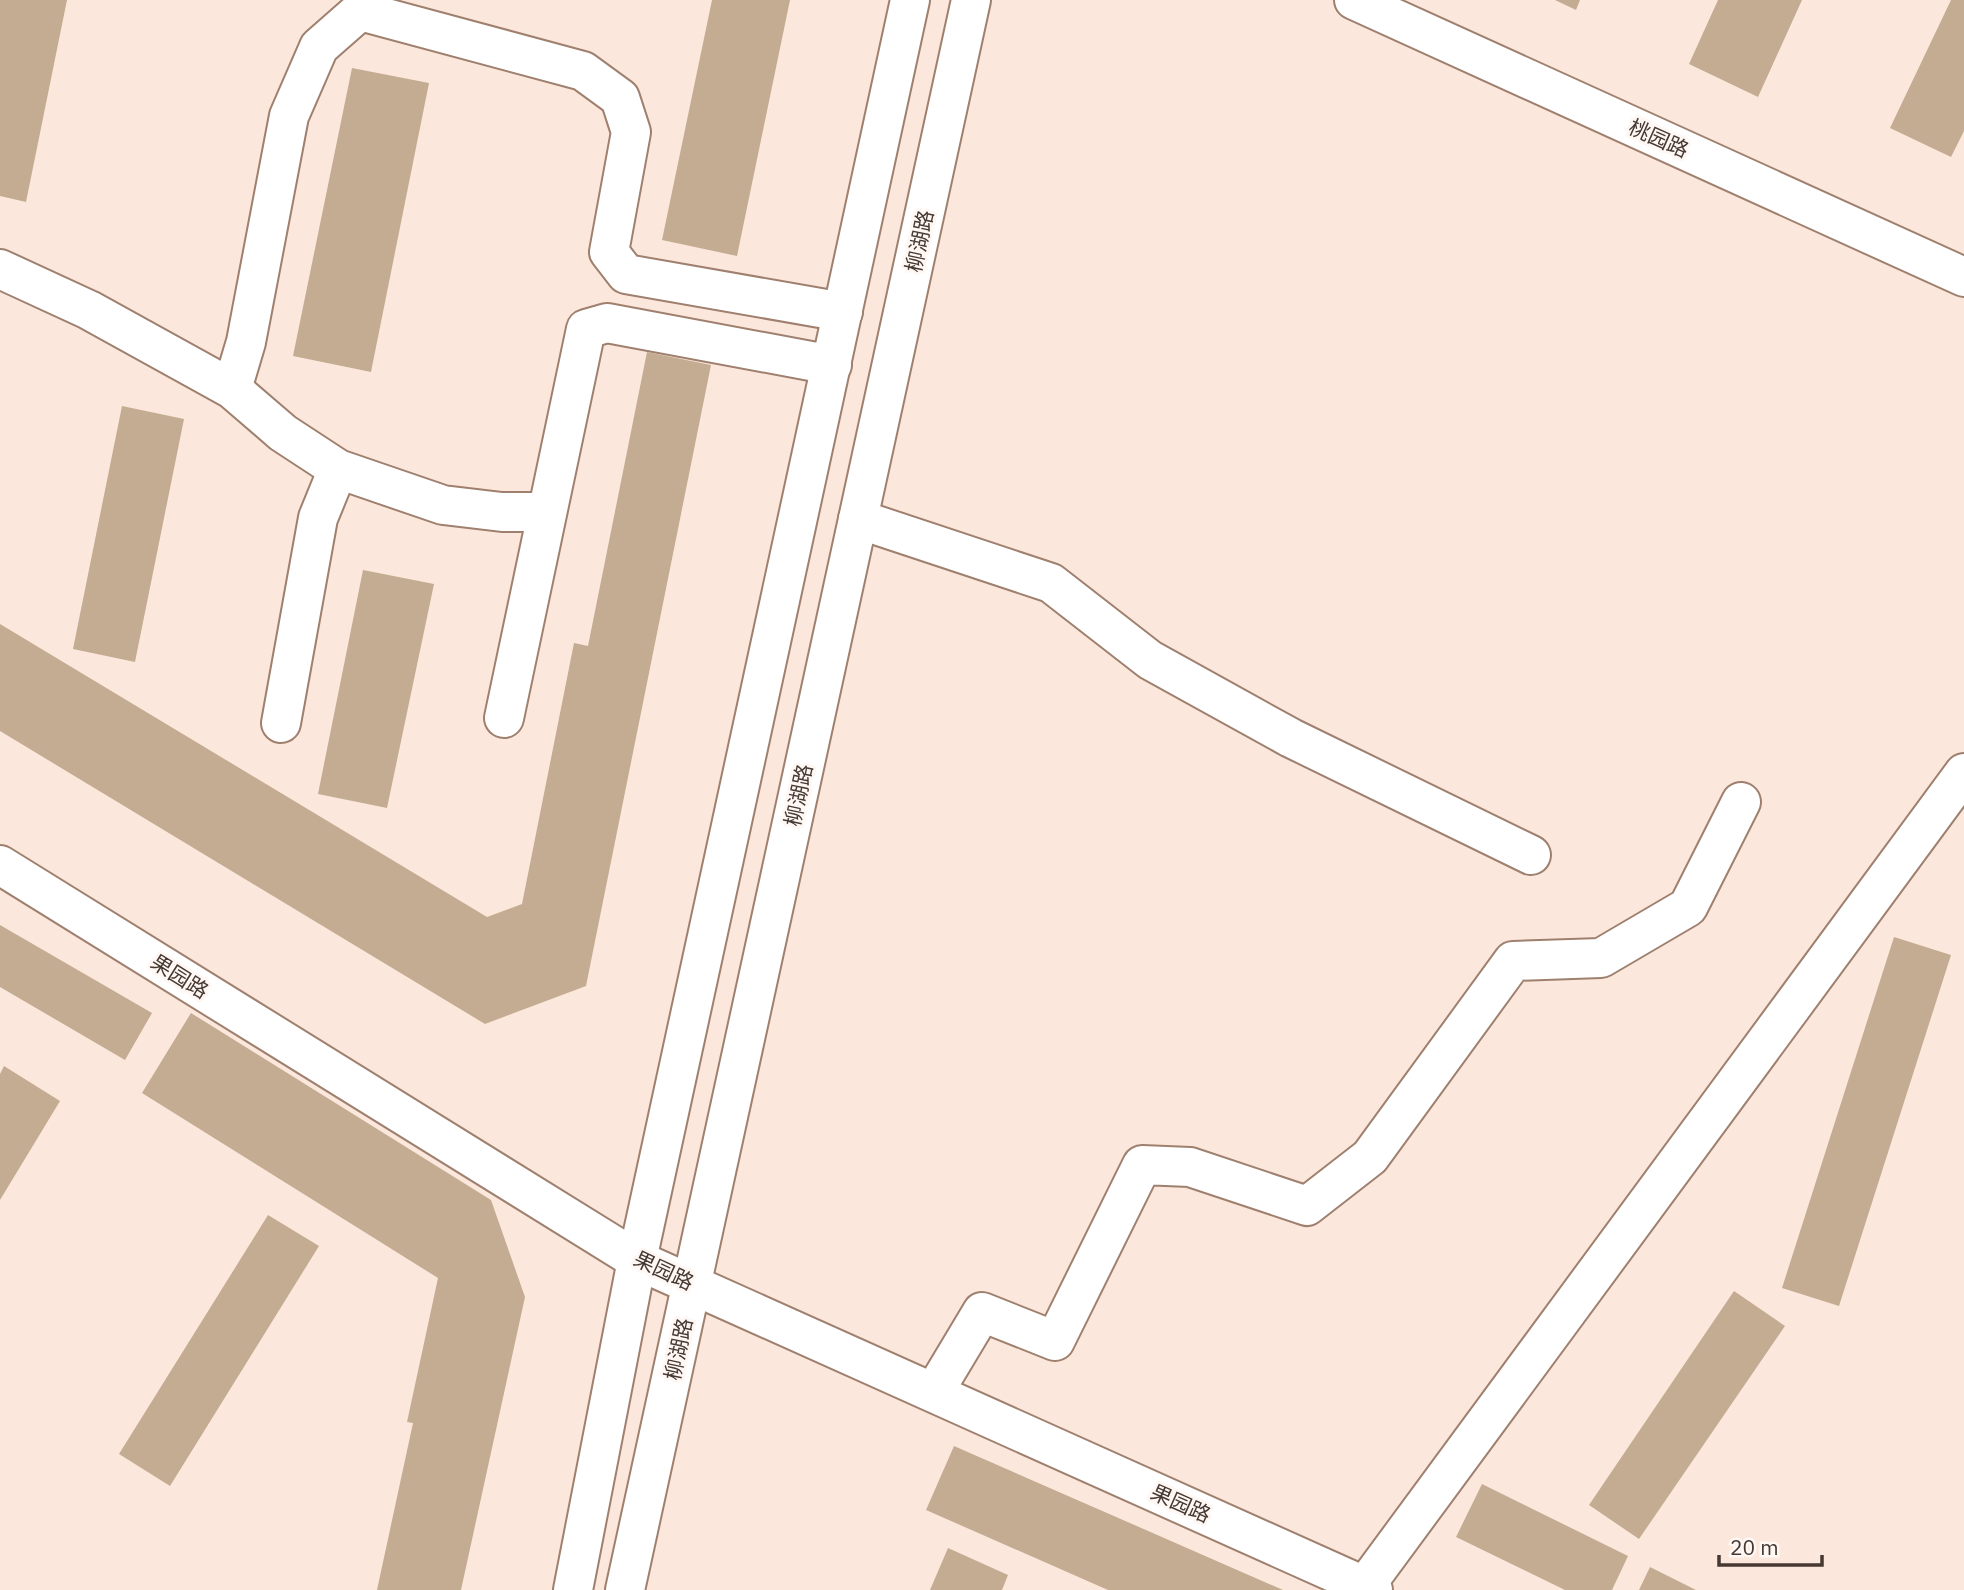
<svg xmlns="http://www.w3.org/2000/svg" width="1964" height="1590" font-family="'IBM Plex Sans','Noto Sans SC',sans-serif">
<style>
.building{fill:#c4ac92}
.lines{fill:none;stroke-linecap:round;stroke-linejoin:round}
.minor-casing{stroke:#9f806f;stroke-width:42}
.tertiary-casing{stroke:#9f806f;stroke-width:42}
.secondary-casing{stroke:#9f806f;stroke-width:42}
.minor{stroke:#fff;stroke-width:38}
.tertiary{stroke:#fff;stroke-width:38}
.secondary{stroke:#fff;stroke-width:38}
.labels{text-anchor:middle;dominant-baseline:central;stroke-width:6;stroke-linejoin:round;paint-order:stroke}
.street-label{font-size:21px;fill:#463932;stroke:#fef7f4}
</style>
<rect width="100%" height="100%" fill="#fce7dc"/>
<!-- building -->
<path class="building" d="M0,0h67l-41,202 -26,-6z
M712,0h78l-53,256 -75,-16z
M1555,0h25l-4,10z
M1718,0h84l-44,97 -69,-33z
M1951,0h13v131l-13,26 -61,-29z
M352,68l77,15 -58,289 -78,-16z
M647,352l64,13 -125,621 -101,38 -485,-293v-107l487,293 35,-13 52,-261 14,3z
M122,406l62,13 -49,243 -62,-13z
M363,570l71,14 -47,224 -69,-14z
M0,925l152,88 -27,47 -125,-73z
M1894,937l57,18 -112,351 -57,-18z
M191,1013l300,187 34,97 -64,293h-84l36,-167 -6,-1 31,-144 -296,-185z
M4,1066l56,35 -60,99v-126z
M268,1215l51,31 -149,240 -51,-32z
M1734,1291l51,35 -146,213 -50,-34z
M954,1446l329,144h-175l-182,-80z
M1482,1484l146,72 -16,34h-47l-109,-53z
M948,1548l60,27 -6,15h-72z
M1650,1567l46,23h-57z"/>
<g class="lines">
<defs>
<path id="minor" d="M0,269l89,41 143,79 51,44 55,36 105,36 59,7h44
M232,389l14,-47 43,-226 30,-69 41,-36 223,60 37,27 11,34 -22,120 17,22 217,38
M858,519l193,64 99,77 141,78 240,117
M504,718l82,-389 21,-6 225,42
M281,723l37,-205 20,-49
M934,1392l48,-80 73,29 87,-176 48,2 117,39 63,-49 143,-196 88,-3 87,-51 53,-105
M1365,1586l599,-813"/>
<path id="tertiary" d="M1354,0l610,277
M0,865l637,395 736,330"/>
<path id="secondary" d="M573,1590l64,-330 273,-1260
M625,1590l346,-1590"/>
</defs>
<!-- minor casing -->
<use href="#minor" class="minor-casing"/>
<!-- tertiary casing -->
<use href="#tertiary" class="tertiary-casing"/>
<!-- secondary casing -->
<use href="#secondary" class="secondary-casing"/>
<!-- minor -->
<use href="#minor" class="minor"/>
<!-- tertiary -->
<use href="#tertiary" class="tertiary"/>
<!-- secondary -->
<use href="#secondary" class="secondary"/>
</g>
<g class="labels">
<!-- street labels -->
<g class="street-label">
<text transform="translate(1659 138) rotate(24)">桃园路</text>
<text transform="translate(919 241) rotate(-78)">柳湖路</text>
<text transform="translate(798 795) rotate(-78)">柳湖路</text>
<text transform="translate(180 976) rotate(32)">果园路</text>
<text transform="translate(664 1270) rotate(25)">果园路</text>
<text transform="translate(678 1349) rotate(-78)">柳湖路</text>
<text transform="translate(1181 1503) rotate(24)">果园路</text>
</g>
</g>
<!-- scale -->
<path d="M1719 1555v10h103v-10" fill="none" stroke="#463932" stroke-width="3.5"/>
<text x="1730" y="1555" font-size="21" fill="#463932" stroke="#fef7f4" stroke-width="5" paint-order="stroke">20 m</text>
</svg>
